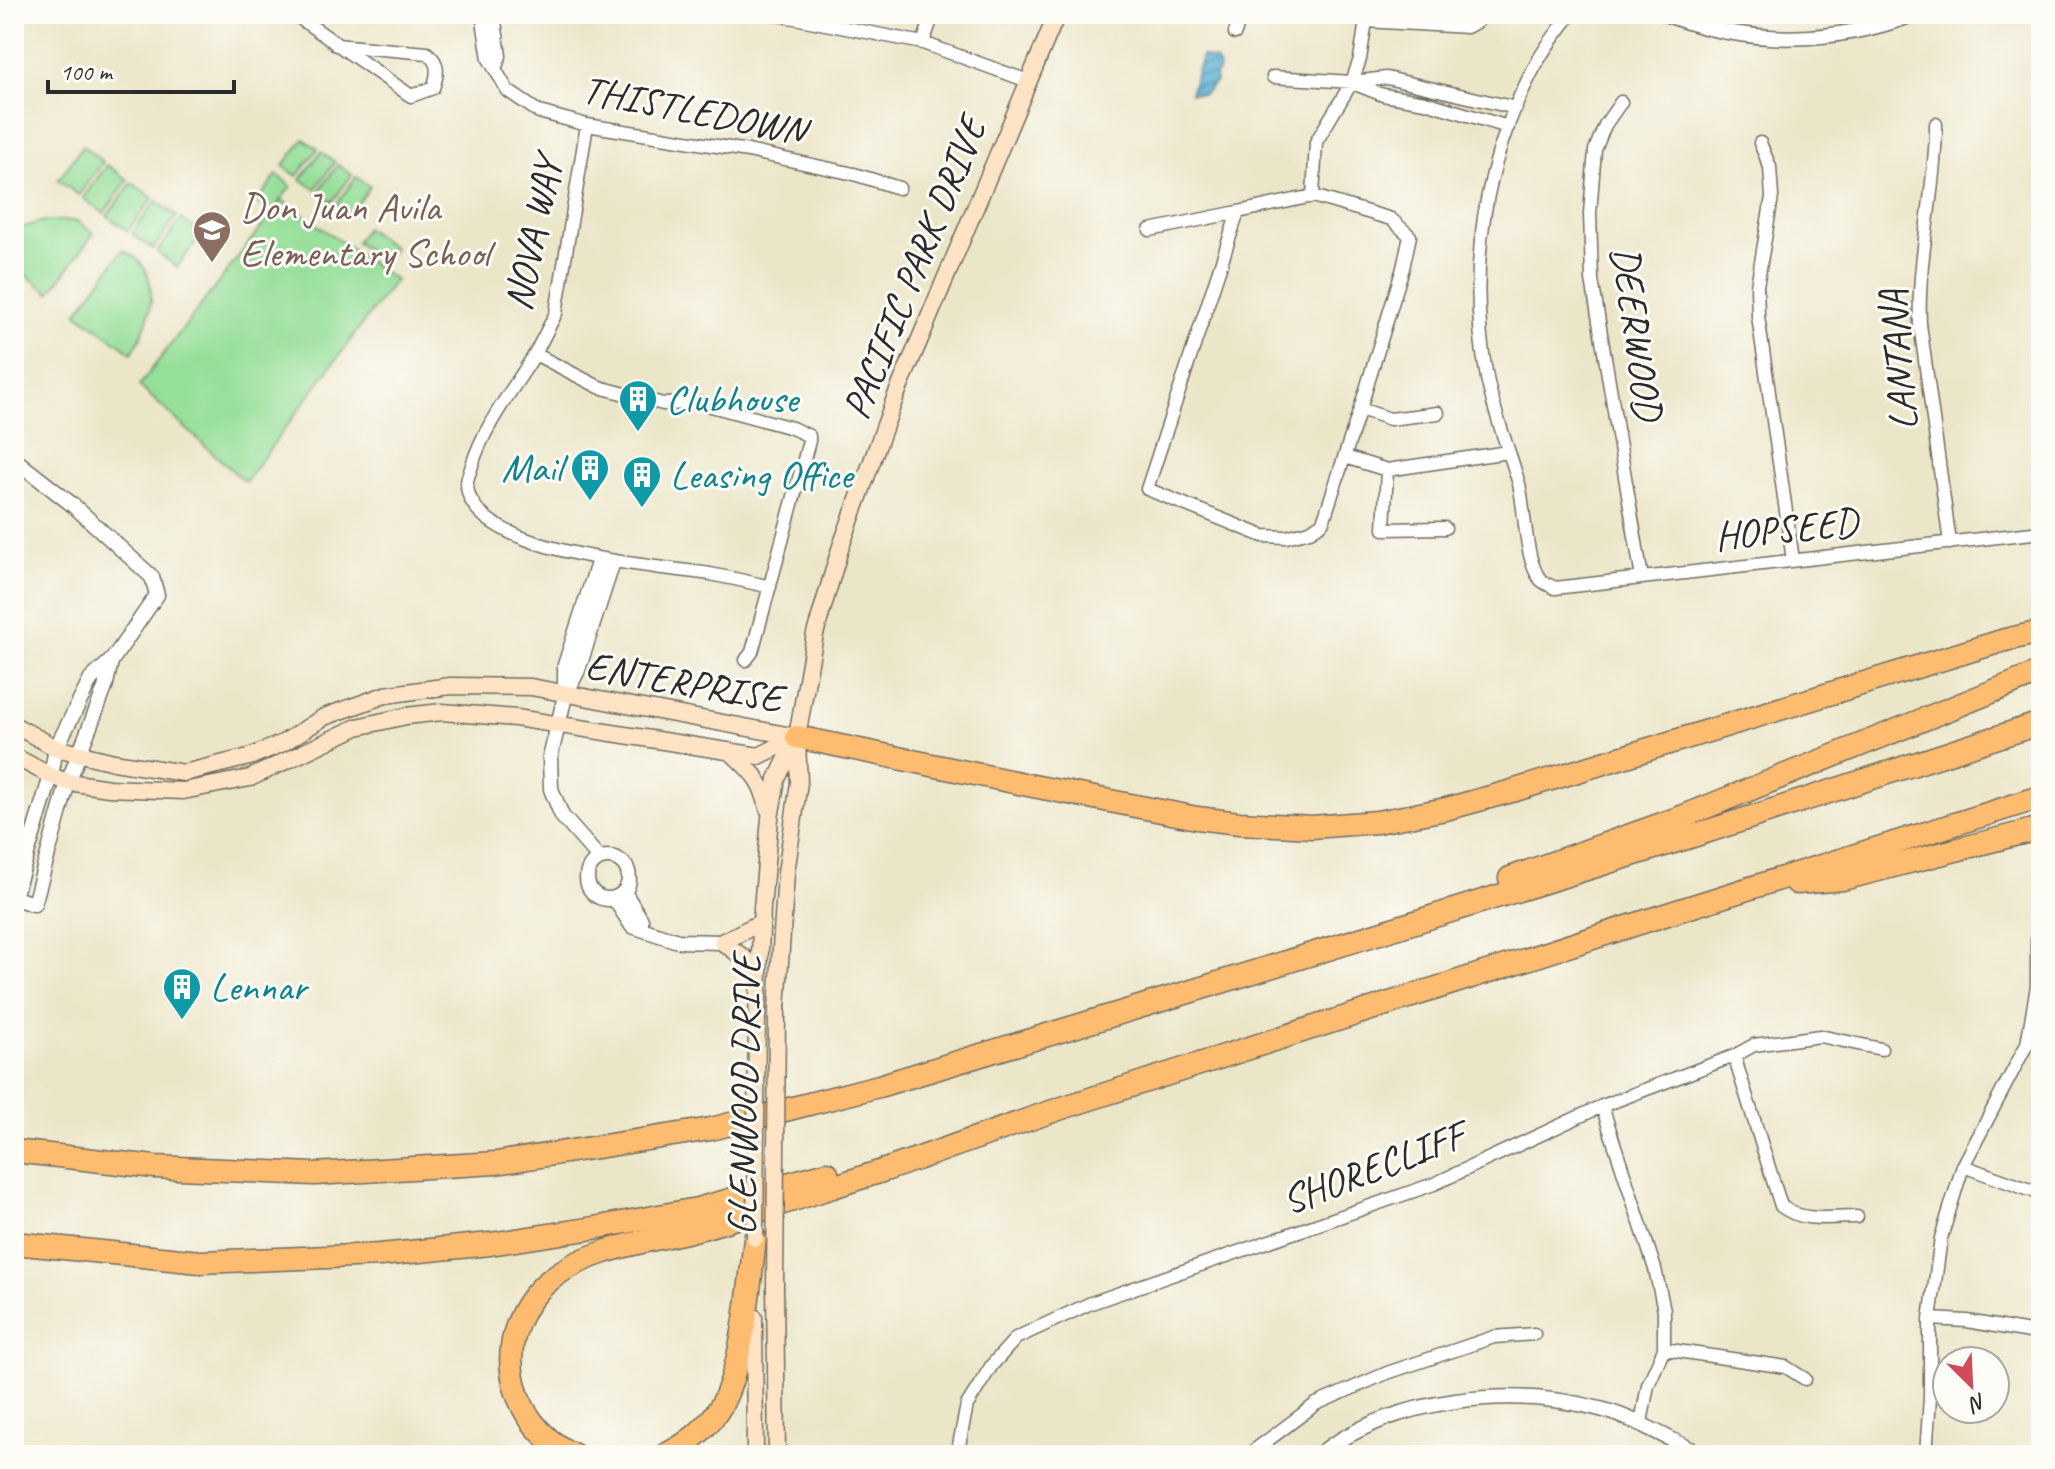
<svg xmlns="http://www.w3.org/2000/svg" width="2055" height="1469" font-family="Caveat,sans-serif">
<style>
.pitch{fill:#96df99;stroke:#608562;stroke-width:2}
.water{fill:url(#water-rules);stroke:#3e6c7d;stroke-width:2}
.lines{fill:none;stroke-linecap:round;stroke-linejoin:round}
.minor-casing{stroke:#6f6c62;stroke-width:15}
.tertiary-casing{stroke:#6f6c62;stroke-width:17}
.secondary-casing{stroke:#6f6c62;stroke-width:19}
.motorway-casing{stroke:#6f6c62;stroke-width:25}
.minor{stroke:#fff;stroke-width:12}
.tertiary{stroke:#fff;stroke-width:14}
.secondary{stroke:#fee4c5;stroke-width:16}
.motorway{stroke:#fdbc6f;stroke-width:22}
.secondary-bridge-casing{stroke:#6f6c62;stroke-width:19;stroke-linecap:butt}
.secondary-bridge{stroke:#fee4c5;stroke-width:16}
.labels{text-anchor:middle;dominant-baseline:central;stroke-width:6;stroke-linejoin:round;paint-order:stroke}
.street-label{font-size:40px;fill:#2b2b2b;stroke:#fdfcf7}
.education-label{font-size:40px;fill:#785e54;stroke:#fdfcf7;text-anchor:start}
.culture-label{font-size:40px;fill:#0d838f;stroke:#fdfcf7;text-anchor:start}
</style>
<defs>
<pattern id="water-rules" width="6" height="5" patternUnits="userSpaceOnUse" patternTransform="scale(2)"><rect width="6" height="5" fill="#51accf"/><path d="M0 2.5h6" fill="none" stroke="#438ca8"/></pattern>
</defs>
<rect width="100%" height="100%" fill="#fdfcf7"/>
<filter id="ink" filterUnits="userSpaceOnUse"><feTurbulence type="fractalNoise" baseFrequency=".0125" numOctaves="2"/><feDisplacementMap in="SourceGraphic" scale="16" xChannelSelector="R" yChannelSelector="G"/><feConvolveMatrix kernelMatrix="1 2 1 2 8 2 1 2 1" color-interpolation-filters="sRGB"/></filter>
<filter id="wash" filterUnits="userSpaceOnUse"><feTurbulence type="fractalNoise" baseFrequency=".006" numOctaves="4" result="noise"/><feDisplacementMap in="SourceGraphic" scale="32" xChannelSelector="R" yChannelSelector="G"/><feGaussianBlur stdDeviation="1.8" result="paint"/><feColorMatrix in="noise" values="0 0 0 0 0 0 0 0 0 0 0 0 0 0 0 0 0 1.4 0 .05"/><feComposite in="paint" operator="in"/></filter>
<g filter="url(#wash)">
<rect width="100%" height="100%" fill="#ece6c9"/>
<!-- pitch -->
<path class="pitch" d="M304,139l14,10 -21,27 -14,-10z
M83,146l20,16 -24,33 -21,-15z
M321,152l14,10 -20,27 -14,-10z
M107,165l21,15 -24,33 -21,-15z
M338,165l14,10 -20,27 -14,-10z
M277,175l14,11 -20,27 -14,-11z
M356,177l14,10 -21,28 -13,-10z
M132,183l21,15 -25,33 -21,-15z
M282,200l113,80 -150,202 -106,-96z
M156,201l21,15 -24,33 -21,-15z
M181,219l21,15 -25,33 -20,-15z
M44,221h33l17,12 -44,60 -36,-27v-36z
M366,228l28,20 -11,14 -27,-20z
M123,250c5,3 12,7 16,11 23,26 9,67 -7,92l-55,-40z"/>
<!-- water -->
<path class="water" d="M1202,56l15,5 3,7 -5,8 1,6 -12,12 -14,-1z"/>
</g>
<g filter="url(#ink)">
<g class="lines">
<defs>
<path id="minor" d="M294,14l117,82 22,-8c5,-14 7,-25 -6,-35l-91,-8
M482,14l7,45 19,32 31,21 48,13 161,26 106,23 45,14
M494,14l6,42 -5,13
M774,14l149,29 105,38
M1571,14c-11,15 -23,29 -32,45 -55,97 -73,210 -52,319 7,36 22,71 32,106 6,24 6,77 21,95 3,4 10,6 15,9l486,-56
M1366,21l101,6 11,-6 1,-7
M1235,33l6,-19
M923,43l10,-29
M1273,77l79,5 35,-4 129,30
M1355,84l28,11 42,7 83,25
M1621,102l-16,23 -10,25 -5,63 2,67 50,298
M1936,124c0,67 -19,133 -16,200l30,219
M1760,143l10,24 2,30 -15,89 1,30 35,244
M1313,196l78,23 19,17 -7,32 -43,141 -35,107 -3,7 -12,8 -24,6 -23,-1 -116,-47 91,-277z
M1313,196l3,-54 36,-60 8,-23 6,-38 -4,-7
M1150,230l88,-18
M535,354l21,-41 31,-188
M1360,409l30,10 48,-6
M1345,457l42,13 121,-18
M1387,470l-3,59 61,-1
M746,660l6,-8 57,-211v-5l-17,-8 -92,-25 -37,1 -64,-17 -64,-33c-23,37 -50,70 -63,111 -1,5 -5,12 -5,18 0,71 193,83 243,91 20,4 40,8 60,13
M1734,1056l47,150c21,17 51,11 76,11
M1602,1106l53,163 9,41v39l-16,36 -7,38
M1963,1166l78,28
M1930,1319l37,2 74,13
M1664,1349l122,18 19,12
M957,1455l10,-50 25,-40 24,-27 75,-35 343,-119 168,-78 132,-50 20,-11 66,-9 61,13
M1248,1455l68,-51 71,-31 107,-36 40,-3
M1926,1455l4,-58v-78l11,-81 22,-72 64,-122 10,-58v-46l4,-19"/>
<path id="tertiary" d="M1665,14c82,32 168,31 250,0
M14,459l60,47 78,71 5,18 -45,65 -21,19 -35,69 -5,28 -37,121
M565,694v-29l34,-105
M587 878a21 21 0 1 1 42 0a21 21 0 1 1-42 0Z
M599,858l-37,-42 -11,-27 -1,-31 15,-62 13,-26 35,-108
M624,892l17,28v9
M14,898l20,6 34,-122 37,-94 6,-26
M614,898l18,28 46,15 44,1
M1318,1455c79,-59 193,-70 286,-45 35,10 65,30 99,45"/>
<path id="secondary" d="M14,725l42,23 58,14 70,11 65,-16 34,-14 41,-26 61,-22 65,-9 81,1 266,50
M731,752c21,20 31,27 37,57
M14,756l37,20 17,6 41,6 74,3 67,-13 107,-51 49,-11 36,-4 74,6 243,38 38,-19
M722,942l21,15 16,17
M722,942l40,-20
M777,1008l9,-135 13,-91 -2,-40
M757,1019l5,-111 8,-90 7,-39 20,-42 18,-103 25,-85 55,-151 162,-384
M775,1288l2,167
M754,1317l1,138"/>
<path id="motorway" d="M797,737l236,49 164,32 42,5 73,4 65,-5 69,-13 66,-18 493,-151 36,-8
M1510,878l174,-62 357,-144
M1797,883l46,-4 198,-51
M14,1151l141,16 159,7 182,-11 215,-34 168,-43 313,-95 501,-155 348,-113
M14,1243l186,19 180,-7 110,-11 104,-16 103,-19 130,-36
M574,1455c-71,-32 -86,-126 -23,-176 42,-33 101,-37 151,-51 60,-17 120,-38 180,-57 62,-21 123,-44 186,-65 324,-105 648,-208 973,-309
M665,1455c21,-10 38,-23 52,-43 25,-35 33,-129 38,-174"/>
</defs>
<!-- minor casing -->
<use href="#minor" class="minor-casing"/>
<!-- tertiary casing -->
<use href="#tertiary" class="tertiary-casing"/>
<!-- secondary casing -->
<use href="#secondary" class="secondary-casing"/>
<!-- motorway casing -->
<use href="#motorway" class="motorway-casing"/>
<!-- minor -->
<use href="#minor" class="minor"/>
<!-- tertiary -->
<use href="#tertiary" class="tertiary"/>
<!-- secondary -->
<use href="#secondary" class="secondary"/>
<!-- motorway -->
<use href="#motorway" class="motorway"/>
<defs>
<path id="secondary-bridge" d="M755,1238l2,-219
M775,1288l2,-280"/>
</defs>
<!-- secondary-bridge casing -->
<use href="#secondary-bridge" class="secondary-bridge-casing"/>
<!-- secondary-bridge -->
<use href="#secondary-bridge" class="secondary-bridge"/>
</g>
</g>
<!-- icons -->
<defs>
<symbol id="school-pin" viewBox="-11 -11 22 30"><path d="M0 17L-7.5 6A9.5 9.5 0 1 1 7.5 6Z" fill="#8d6e63" stroke="#fdfcf7"/><path d="M0-5L7-2L0 1L-7-2ZM-4 1L0 2.5L4 1V4Q0 6-4 4Z" fill="#fff"/></symbol>
<symbol id="building-pin" viewBox="-11 -11 22 30"><path d="M0 17L-7.5 6A9.5 9.5 0 1 1 7.5 6Z" fill="#0f9aa8" stroke="#fdfcf7"/><path d="M-4-6H4V6H1V3H-1V6H-4ZM-2.5-4.3h1.7v1.8h-1.7ZM.8-4.3h1.7v1.8H.8ZM-2.5-1h1.7V.8h-1.7ZM.8-1h1.7V.8H.8Z" fill="#fff"/></symbol>
</defs>
<g fill-rule="evenodd">
<use href="#school-pin" x="190" y="208" width="44" height="60"/>
<use href="#building-pin" x="616" y="377" width="44" height="60"/>
<use href="#building-pin" x="568" y="446" width="44" height="60"/>
<use href="#building-pin" x="620" y="453" width="44" height="60"/>
<use href="#building-pin" x="160" y="965" width="44" height="60"/>
</g>
<g class="labels">
<!-- street labels -->
<g class="street-label">
<text transform="translate(694 110) rotate(11)">THISTLEDOWN</text>
<text transform="translate(533 234) rotate(-78)">NOVA WAY</text>
<text transform="translate(914 268) rotate(-68)">PACIFIC PARK DRIVE</text>
<text transform="translate(1637 333) rotate(82)">DEERWOOD</text>
<text transform="translate(1898 360) rotate(-95)">LANTANA</text>
<text transform="translate(1786 529) rotate(-6)">HOPSEED</text>
<text transform="translate(684 682) rotate(10)">ENTERPRISE</text>
<text transform="translate(744 1095) rotate(-89)">GLENWOOD DRIVE</text>
<text transform="translate(1373 1168) rotate(-21)">SHORECLIFF</text>
</g>
<!-- education labels -->
<g class="education-label">
<text x="240" y="207">Don Juan Avila<tspan x="240" dy="46">Elementary School</tspan></text>
</g>
<!-- culture labels -->
<g class="culture-label">
<text x="666" y="399">Clubhouse</text>
<text x="562" y="468" text-anchor="end">Mail</text>
<text x="670" y="475">Leasing Office</text>
<text x="210" y="987">Lennar</text>
</g>
</g>
<!-- margin -->
<rect width="2055" height="1469" fill="none" stroke="#fdfcf7" stroke-width="48"/>
<!-- north arrow -->
<g transform="translate(1971 1385) rotate(156)"><circle r="38" fill="#fdfcf7" stroke="#a9a8a5" stroke-width="2"/>
<path d="M0-6L14 30L0 20L-14 30Z" fill="#d1495b"/>
<text y="-12" font-size="22" font-weight="bold" text-anchor="middle" fill="#2b2b2b">N</text>
</g>
<!-- scale -->
<path d="M48 80v12h186v-12" fill="none" stroke="#2b2b2b" stroke-width="4"/>
<text x="60" y="80" font-size="24" fill="#2b2b2b" stroke="#fdfcf7" stroke-width="6" paint-order="stroke">100 m</text>
</svg>
